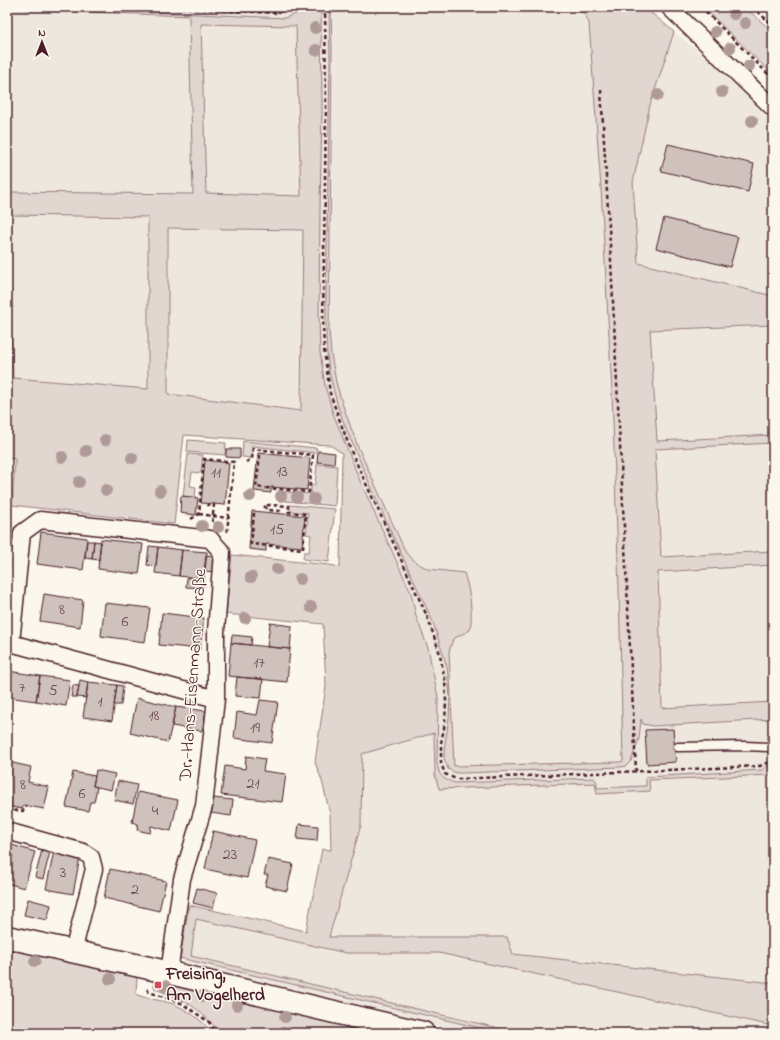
<svg xmlns="http://www.w3.org/2000/svg" width="780" height="1040" font-family="'Indie Flower',sans-serif">
<style>
.built{fill:#eee7de}
.green{fill:#e2d7d0;stroke:#967b7e;fill-rule:evenodd}
.building{fill:#cfc2bc;stroke:#4a1f2b}
.lines{fill:none;stroke-linecap:round;stroke-linejoin:round}
.service-casing{stroke:#4a1f2b;stroke-width:11}
.minor-casing{stroke:#4a1f2b;stroke-width:19}
.secondary-casing{stroke:#4a1f2b;stroke-width:25}
.path{stroke:#4a1f2b;stroke-width:2.5;stroke-dasharray:4 3;stroke-linecap:butt}
.service{stroke:#fbf7ec;stroke-width:8}
.minor{stroke:#fbf7ec;stroke-width:16}
.secondary{stroke:#fbf7ec;stroke-width:22}
.tree{fill:#af9a98}
.poi-dot{fill:#d1495b;stroke:#fbf7ec;stroke-width:1.5}
.labels{text-anchor:middle;dominant-baseline:central;stroke-width:3;stroke-linejoin:round;paint-order:stroke}
.number-label{font-size:16px;fill:#6b484f}
.street-label{font-size:18px;fill:#4a1f2b;stroke:#fbf7ec}
.poi-label{font-size:18px;font-weight:bold;fill:#4a1f2b;stroke:#fbf7ec;text-anchor:start}
</style>
<rect width="100%" height="100%" fill="#fbf7ec"/>
<filter id="ink" filterUnits="userSpaceOnUse"><feTurbulence type="fractalNoise" baseFrequency=".025" numOctaves="2"/><feDisplacementMap in="SourceGraphic" scale="8" xChannelSelector="R" yChannelSelector="G"/><feConvolveMatrix kernelMatrix="1 2 1 2 8 2 1 2 1" color-interpolation-filters="sRGB"/></filter>
<g filter="url(#ink)">
<!-- built -->
<path class="built" d="M7,7h635l12,8 20,17 55,42 44,51v908h-305l-258,-61 -21,-6 -9,-8 9,-53 117,26 16,-82 9,2 19,-92 81,-36 7,-26 -10,-49 -88,-81 2,-114 -12,-7 -146,-11 -177,17z"/>
<!-- green -->
<path class="green" d="M7,7h33l245,11 13,-5 5,-6h18l1,102 -2,98 -1,109 1,36 5,34 8,27 27,68 51,112 5,23 12,32 10,49 -1,66c3,15 4,15 18,20l139,-5 3,4v6l49,-2v-9l116,-7 11,-9v14l-124,5 1,11 -53,3 -2,-11 -156,6 -4,-14 -1,-42 -72,21 -1,71 -32,112h178l6,17 260,29v43l-334,-73h-93l-150,-34 -5,37 328,77h-17l-322,-75 9,-53 117,26 16,-82 9,1 -1,-36 -8,-33 -7,-19 11,-76 -3,-62 -97,-10 6,-59 97,10 11,2 2,-114 -12,-8 -146,-10 -10,89 -162,-19 3,-46 -8,-1v-227l6,147 135,11v-172l-141,-2v-26l1,3 185,2 -4,-178 -182,-7zM201,24l95,2 5,170 -95,-3zM168,228l135,2 -2,181 -133,-17z
M329,7h4l-2,5 1,37 -3,282 2,23 5,28 7,24 15,41 48,106 11,10 11,6 36,4c6,18 9,39 6,57l-17,9 -4,13 5,114 166,-4 3,-1 -4,-172 -7,-197 -11,-204 -12,-165 -5,-10 -16,-6h74l12,8 20,17 -24,73 -17,77 5,81 135,33v29l-123,5 7,111 116,-6v8l-118,6 6,108 112,-6v14l-115,7 4,136 111,-6v17l-120,7 -10,-2 -2,-5 -2,20 -8,22 -5,5 -5,1 -158,6h-7l-8,-4 -4,-11v-8l5,-32 1,-21 -3,-30 -14,-45 -48,-103 -38,-88 -9,-24 -9,-35 -2,-19 -1,-20v-32l4,-239z
M703,7h42l28,25v43z
M188,440l38,3 -1,12 -38,-3z
M243,441l74,7 -1,5 -64,-7 -1,12 -9,-1z
M188,454l15,1 -2,18 -9,-1 -2,14 6,1 -1,10 -12,-1z
M317,464l20,2 -2,40 -58,-6 1,-9 33,3v-9h4z
M290,505l45,4 -6,53 -26,-3 1,-7h5l2,-17 -5,-1 2,-21 -18,-2z
M7,945l125,29 5,5 -1,12 1,4c11,4 23,5 34,8 15,6 32,17 41,30h-205z
M159,980l229,53h-168c-9,-11 -20,-23 -33,-30 -10,-6 -22,-10 -32,-14l-2,-6z"/>
<!-- building -->
<path class="building" d="M668,144l86,20 -6,28 -87,-21z
M664,218l74,19 -8,30 -74,-19z
M226,449h14v9l-14,-1z
M318,451l17,2 -1,11 -17,-2z
M258,453l52,5 -3,32 -36,-3v6l-17,-2z
M205,460l24,3 -4,42 -24,-2z
M181,496l17,2 -2,17 -16,-2z
M252,511l53,5 -3,31 -36,-3v7l-17,-2z
M41,532l46,6 -4,32 -46,-6z
M101,539l42,5 -4,30 -41,-5z
M87,541h7l-2,18 -7,-1z
M94,541l7,1 -2,18 -7,-1z
M149,546l9,1 -2,19 -9,-1z
M158,547l24,3 -3,26 -24,-3z
M182,550l25,2 -3,27 -25,-3z
M206,555l10,1 -1,16 -11,-1z
M187,577l17,2 -1,9 -17,-1z
M44,594l39,6 -3,27 -40,-6z
M105,603l45,5 -5,34 -44,-6z
M162,613l42,5 -4,31 -41,-4z
M270,623l22,3 -2,23 -23,-2z
M232,635l20,2 -1,8 -20,-2z
M231,643l59,6 -3,33 -59,-6z
M7,653h4l-4,26z
M8,671l32,5 -4,25 -29,-4v-18z
M40,676l30,4 -4,26 -30,-5z
M237,677l26,2 -2,19 -26,-2z
M80,680l8,2 -2,16 -9,-1z
M88,682l29,3 -5,36 -29,-4z
M73,685l6,1 -2,11h-6z
M117,685l6,1 -2,19h-7z
M137,698l39,9 -8,35 -38,-9z
M260,700l18,2 -6,41 -38,-5 3,-26 20,3z
M176,707l30,4 -4,20 -30,-5z
M673,729l3,33 -29,2 -2,-34z
M246,756l19,3 -2,12 23,3 -4,28 -61,-7 4,-29 20,3z
M8,762l23,5 -3,15 21,5 -5,22 -21,-4 -1,4 -15,-3v-38z
M96,770l19,4 -4,16 -18,-4z
M73,772l22,4 -2,10 4,1 -3,15h-4l-2,9 -22,-4z
M118,781l19,4 -4,19 -19,-4z
M138,792l40,8 -7,31 -20,-5 -1,7 -13,-3 1,-6 -6,-2z
M213,798l20,2 -2,16 -20,-3z
M299,824l19,2 -1,15 -20,-2z
M213,831l42,9 -8,38 -42,-9z
M12,845l23,7 -11,36 -17,-5v-22z
M42,850l8,2 -7,27 -8,-2z
M54,851l26,6 -7,37 -27,-5z
M268,859l25,5 -6,27 -22,-5 3,-11h-4z
M110,869l56,12 -7,30 -55,-13z
M197,888l20,5 -4,15 -20,-5z
M28,899l23,6 -4,15 -23,-5z"/>
<g class="lines">
<defs>
<path id="service" d="M7,556l12,1
M678,747l67,-1 23,1 5,2"/>
<path id="minor" d="M669,7l104,101
M7,642l209,57
M11,643l11,-110 18,-13 170,19 12,13 -6,80v67l-12,107 -22,73 -13,94
M7,831l76,21 8,5 3,12 -21,83"/>
<path id="secondary" d="M7,937l142,31 274,65"/>
</defs>
<!-- service casing -->
<use href="#service" class="service-casing"/>
<!-- minor casing -->
<use href="#minor" class="minor-casing"/>
<!-- secondary casing -->
<use href="#secondary" class="secondary-casing"/>
<!-- path -->
<path class="path" d="M174,7l102,6 17,-6
M325,7l1,102 -3,214 1,27 6,43 7,20 14,38 76,165 12,35 6,28 1,23 -1,21 -4,20v20l4,11 11,5 304,-13 9,-4
M701,7l72,72
M752,7l21,18
M601,90l10,171 25,510
M246,462l6,-3 1,-10 60,6 -4,37 -53,-5 4,-32
M208,503v2h6l-2,18
M264,506l4,4 12,1v2
M254,513l-3,31 52,5 3,-35 -18,-2 1,-6 -20,-1 -5,1
M199,514l29,4
M191,519l8,-5 5,-55 30,3 -7,70
M7,810l16,1 3,-6
M147,989l2,3 32,11 28,19 7,11"/>
<!-- service -->
<use href="#service" class="service"/>
<!-- minor -->
<use href="#minor" class="minor"/>
<!-- secondary -->
<use href="#secondary" class="secondary"/>
</g>
<!-- trees -->
<g class="tree">
<circle cx="734" cy="14" r="6"/>
<circle cx="745" cy="23" r="6"/>
<circle cx="315" cy="28" r="6"/>
<circle cx="715" cy="32" r="6"/>
<circle cx="730" cy="48" r="6"/>
<circle cx="316" cy="50" r="6"/>
<circle cx="749" cy="66" r="6"/>
<circle cx="722" cy="92" r="6"/>
<circle cx="658" cy="95" r="6"/>
<circle cx="752" cy="121" r="6"/>
<circle cx="105" cy="440" r="6"/>
<circle cx="86" cy="451" r="6"/>
<circle cx="62" cy="457" r="6"/>
<circle cx="132" cy="458" r="6"/>
<circle cx="79" cy="482" r="6"/>
<circle cx="106" cy="490" r="6"/>
<circle cx="160" cy="491" r="6"/>
<circle cx="250" cy="496" r="6"/>
<circle cx="281" cy="496" r="6"/>
<circle cx="297" cy="497" r="6"/>
<circle cx="314" cy="499" r="6"/>
<circle cx="202" cy="526" r="6"/>
<circle cx="218" cy="527" r="6"/>
<circle cx="277" cy="569" r="6"/>
<circle cx="251" cy="577" r="6"/>
<circle cx="300" cy="579" r="6"/>
<circle cx="311" cy="607" r="6"/>
<circle cx="245" cy="618" r="6"/>
<circle cx="35" cy="961" r="6"/>
<circle cx="110" cy="979" r="6"/>
<circle cx="165" cy="986" r="6"/>
<circle cx="202" cy="996" r="6"/>
<circle cx="237" cy="1005" r="6"/>
<circle cx="285" cy="1017" r="6"/>
</g>
</g>
<!-- markers -->
<rect class="poi-dot" x="154" y="981" width="8" height="8" rx="2"/>
<g class="labels">
<!-- number labels -->
<g class="number-label">
<text x="282" y="472">13</text>
<text x="216" y="473">11</text>
<text x="277" y="530">15</text>
<text x="62" y="610">8</text>
<text x="125" y="622">6</text>
<text x="259" y="663">17</text>
<text x="22" y="688">7</text>
<text x="53" y="691">5</text>
<text x="100" y="702">1</text>
<text x="154" y="716">18</text>
<text x="255" y="728">19</text>
<text x="253" y="784">21</text>
<text x="23" y="785">8</text>
<text x="82" y="794">6</text>
<text x="155" y="811">4</text>
<text x="230" y="855">23</text>
<text x="63" y="873">3</text>
<text x="135" y="890">2</text>
</g>
<!-- street labels -->
<g class="street-label">
<text transform="translate(194 675) rotate(-86)">Dr.-Hans-Eisenmann-Straße</text>
</g>
<!-- poi labels -->
<g class="poi-label">
<text x="166" y="975">Freising,<tspan x="166" dy="21">Am Vogelherd</tspan></text>
</g>
</g>
<!-- margin -->
<rect width="780" height="1040" fill="none" stroke="#fbf7ec" stroke-width="24"/>
<rect x="12" y="12" width="756" height="1016" fill="none" stroke="#4a1f2b" stroke-width="1.5" filter="url(#ink)"/>
<!-- north arrow -->
<g transform="translate(42 42)" stroke="#fbf7ec" stroke-width="3" paint-order="stroke">
<path d="M0-3L7 15L0 10L-7 15Z" fill="#4a1f2b"/>
<text y="-6" font-size="11" font-weight="bold" text-anchor="middle" fill="#4a1f2b">N</text>
</g>
</svg>
